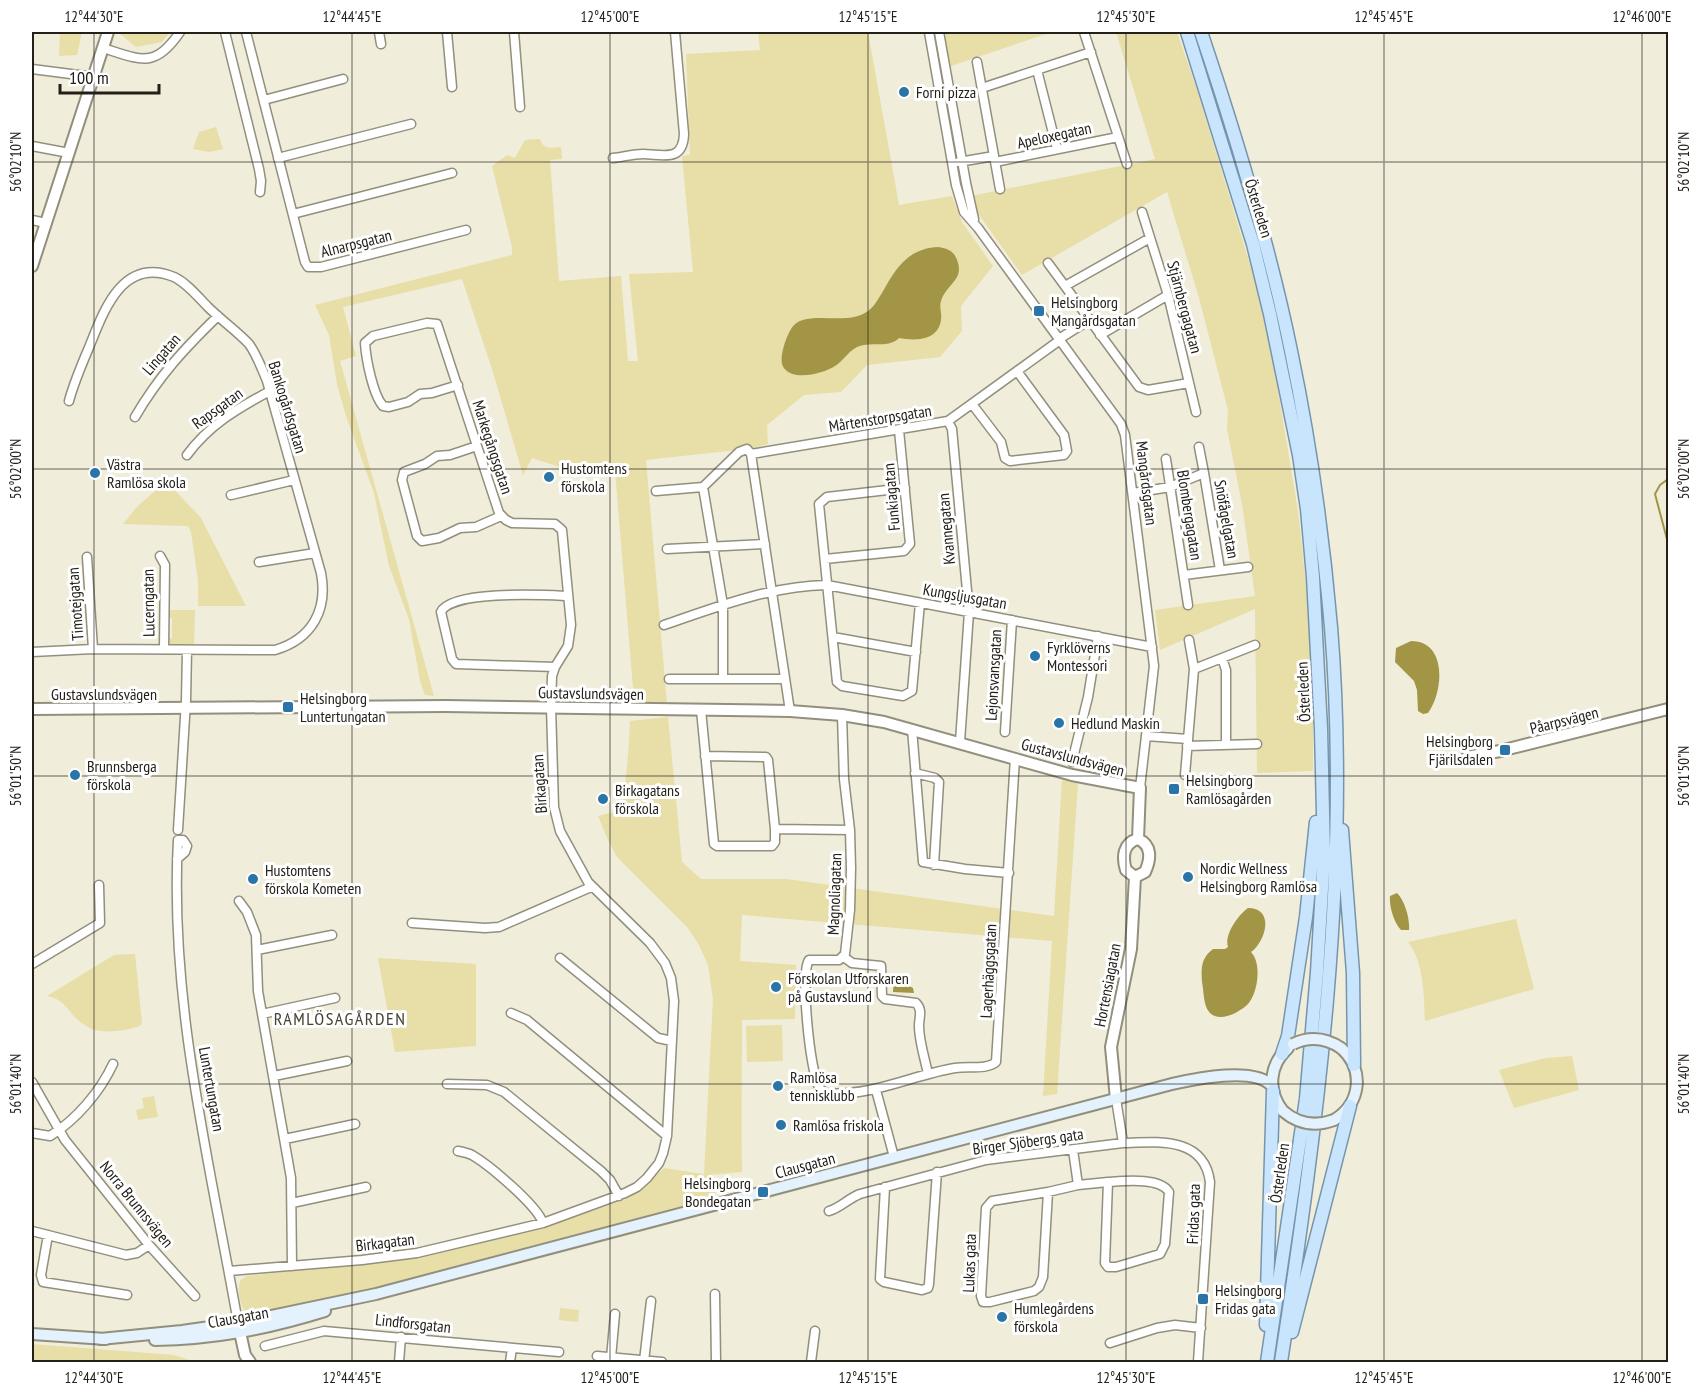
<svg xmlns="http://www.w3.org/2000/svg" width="1700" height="1394" font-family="'PT Sans Narrow',sans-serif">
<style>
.green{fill:#e7dea8}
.water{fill:#a29546}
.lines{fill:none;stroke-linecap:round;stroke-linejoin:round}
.stream{stroke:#a29546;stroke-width:2}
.minor-casing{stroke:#928f7d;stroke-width:11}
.tertiary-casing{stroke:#928f7d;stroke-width:14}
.secondary-casing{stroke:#928f7d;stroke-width:14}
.primary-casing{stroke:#7695ac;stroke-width:15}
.minor{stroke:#fff;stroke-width:8}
.tertiary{stroke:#fff;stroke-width:10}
.secondary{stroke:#e4f2fe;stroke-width:10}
.primary{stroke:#c8e5fd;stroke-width:12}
.secondary-bridge-casing{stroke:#928f7d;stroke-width:14;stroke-linecap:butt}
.secondary-bridge{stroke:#e4f2fe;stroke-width:10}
.ticks{fill:none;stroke:#222019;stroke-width:1.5;stroke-opacity:0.45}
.poi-dot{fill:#2a74a7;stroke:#fff;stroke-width:2}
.labels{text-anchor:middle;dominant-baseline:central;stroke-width:6;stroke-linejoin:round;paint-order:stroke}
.poi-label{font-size:16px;fill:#222019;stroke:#fff;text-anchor:start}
.street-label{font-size:16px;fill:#222019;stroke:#fff}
.neighbourhood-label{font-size:18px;letter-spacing:1.5px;fill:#444232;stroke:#fff}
.neatline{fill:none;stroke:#222019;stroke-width:2}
.ticks-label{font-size:15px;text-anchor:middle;fill:#222019}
</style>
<rect width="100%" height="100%" fill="#f0edda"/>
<!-- green -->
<path class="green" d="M60,32h22l-5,23 -18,1z
M118,32h52l-8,10 -26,5z
M758,32h110l31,173 53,-9 10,26 31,44 -32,40 1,25 -22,26 -73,8 -26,27 -37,3 -37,30 1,19 -13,4 -109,12 21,244 -109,-2 -2,-5 8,3h70l-19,-230 -52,-2 -31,-10 -9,17 -30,-103 -31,-93 -119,28 13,49 -16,5 94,335 -9,-1 -5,-14 -11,-62 -20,-53 -15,-73 -28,-77 -9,-32 -8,-49 -14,-30 197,-50v-8l-20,-81 15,-11 8,3 10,-18 15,-1c3,11 12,9 21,8l1,12 -12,1 9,121 62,-5 7,85h10l-9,-87 64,-2 -11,-116 8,-1 -4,-101 74,-4z
M943,32h109l-104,35z
M1116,32h61l20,58 61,201 19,94 21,126 8,74 7,100v86l-56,2 -2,-164 -95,41 -5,-40 100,-14 -13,-92 -15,-75 1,-19 -29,-112 -32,-106 -145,83 -45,-63 -6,-16 184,-37z
M216,127l7,22 -14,3 -16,-3 6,-17z
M166,481l35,37 45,88h-48v-26l-7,-48 -3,-6 -65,-2 14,-17z
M167,610h28l-1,34h-27v-5l5,-1v-20l-5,-1z
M668,717l14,145 19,17h85l268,37 8,-136 16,3 -21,311 -14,2 9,-155 -310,-26 -2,46 56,4 -1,54 -53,1c0,51 -1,101 0,152l-35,3c9,5 11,13 6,24l-326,88 -137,30c-10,-9 -13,-24 -10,-36l6,-5 171,-18 119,-28 88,-30 16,-9 24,-23 40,6 9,-175 -5,-34 -9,-20 -11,-17 -71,-71 -9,-17 -10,-24 24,-6c4,-30 7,-59 8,-89z
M1516,919l18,70 -109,32c-1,-25 -1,-59 -17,-79z
M135,954l7,69 -2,3c-25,7 -48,11 -67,-11 -8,-10 -12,-16 -26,-19l67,-41z
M378,958l98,6v82l-81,6z
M782,1025l1,36 -36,1 -1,-36z
M1572,1056l7,34 -65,18 -15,-38 47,-12z
M154,1096l4,21 -20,3 -2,-10 8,-2 -2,-10z
M560,1308l19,2 -1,12 -19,-2z
M32,1344l142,11 21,7h-163z"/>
<!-- water -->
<path class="water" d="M939,247c9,2 15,4 18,13 8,20 -11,24 -16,41 -2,6 1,12 0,19 -3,21 -26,21 -42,18 -8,9 -24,5 -35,7 -14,2 -18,14 -29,21 -12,8 -47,17 -53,-2 -2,-9 4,-27 9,-35 13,-22 55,-1 77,-18 6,-4 10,-12 14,-18 14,-25 26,-45 57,-46z
M1411,641c36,0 33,50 17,72l-5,1 -5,-3 -1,-21 -3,-9 -19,-19 1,-14z
M1397,893c8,8 13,26 12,37h-8c-7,-7 -12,-24 -11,-34z
M1248,908c27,0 18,33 3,44 11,11 7,41 -3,52 -8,8 -28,19 -38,9 -7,-7 -6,-22 -8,-31 -1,-14 -1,-24 11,-33h12l3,-2c-4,-12 10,-32 20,-39z
M897,974l6,2 1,7 9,5 1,5 -21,-1 1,-17z"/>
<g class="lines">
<!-- stream -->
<path class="stream" d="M1668,479l-8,6 -5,9 13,49"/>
<defs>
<path id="minor" d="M225,32l34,137 2,12 -1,11
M246,32l59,230 3,5h13l145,-37
M379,32l2,12
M447,32l5,55
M514,32l6,75
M929,32l27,153 8,27 14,16 143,196 4,11 29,231 -14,122
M939,32l27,151 8,36
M1084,32l43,132
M103,48c38,12 52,21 77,-16
M977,62l23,127
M32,69l62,8
M1037,70l20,79
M982,88l109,-36
M264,100l79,-21
M32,146l37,7
M278,158l133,-34
M613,158c10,-1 20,-4 30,-4 19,0 40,9 41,-20l-9,-102
M959,162l35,-6
M995,162l123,-25
M1142,212l26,83 28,117
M293,214l159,-41
M32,220l14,3
M1048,263l91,124 9,3 41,-7
M1065,286l85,-48
M1100,335l68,-40
M1059,339l30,-19
M972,404l29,38 4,16 5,3 54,-6 3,-4 -3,-16 -47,-64
M135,417c24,-41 49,-68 83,-101
M948,421l4,8 17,183 -9,130
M477,446l-27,9 -13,1 -12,8 -21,8 -2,8 15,56 5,5 17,-3 21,-10 16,-1 25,-11
M751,454l197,-33 112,-81
M187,455c22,-30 51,-47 83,-64
M1166,459l22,146
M1204,473l16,97
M703,487l20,118v74
M905,488l-78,9 -8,7 18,178 5,4 61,10 9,-5 8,-88
M656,491l47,-4 36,-35 8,-3 4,5 39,257
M1133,493l37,-6 34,-14 -5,-26
M231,495l63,-15
M667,549l98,-5
M160,556l5,9 -1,84
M87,557l6,92
M825,559l79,-8 6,-7 -11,-114
M259,562l56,-9
M1184,575l64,-8
M664,625c53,-18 106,-39 163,-40l325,62
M833,637l83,15
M1189,640l5,29
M32,652l61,-3 182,1c37,-11 53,-40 46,-77l-54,-192c-5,-12 -10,-26 -18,-37 -12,-13 -28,-24 -41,-37 -10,-10 -21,-24 -34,-30 -51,-21 -70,33 -84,68 -8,19 -16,37 -21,56
M1222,658l4,12v75
M555,667l-99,-3 -4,-5 -11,-47c10,-22 104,-17 127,-16
M669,679h116
M701,710l13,134 3,2h55l3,-4v-13l75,1
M842,715l2,64 6,51 1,38 -1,42 -5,44 -6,6h-30c-9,13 1,112 10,127 2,4 4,4 7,6 46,4 86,-18 129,-25 13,-2 32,2 41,-6l19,-304
M912,729l11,133 42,7 44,4
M1005,732l7,-112
M1146,736l42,3
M1187,746l70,-2
M705,756l61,1 2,3 7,69
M1072,762l16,-65 10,-61
M915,773l20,5 4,4 -5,83
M1185,775l9,-106 61,-24
M178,830l8,-129 1,-51
M177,859l8,-7 2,-6 -4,-6h-5c-9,163 32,323 60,483
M239,901l8,11 9,23 2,56 33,187 1,88
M412,923l73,5 14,-1 92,-40
M257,950l75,-15
M844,957l8,6 29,3 1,30 3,3 31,4c7,7 3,14 3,23 0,15 6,33 9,48
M560,958l98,80 14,3
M32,964l68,-41 -1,-38
M511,1013l16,7 140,116
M262,1014l73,-16
M274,1076l73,-15
M32,1082l33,58 84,105 46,51
M447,1084l40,1 17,7 97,79 9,9 9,16
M876,1090l18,67
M1116,1099l7,44c34,-1 81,-7 87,39l-12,180
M32,1133l18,3c26,-16 50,-44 63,-72
M285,1139l70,-15
M458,1151c5,1 10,2 14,4 17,10 65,50 71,68
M1078,1185l30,-3 -3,81 3,4h8l44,-13 5,-10 4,-52c-9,-15 -45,-11 -61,-10
M885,1187l-5,92 4,3 38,8 6,-2 1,-4 8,-112
M1048,1192l-5,85 -4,10 -5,4 -44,11h-7l-2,-6 5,-88 6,-7 56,-9 30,-7 -5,-35
M292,1203l74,-16
M829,1211c11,-3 20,-13 31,-17l126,-34 137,-17
M32,1231l94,24 11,-2 12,-8
M48,1235l-7,40 2,7 84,13
M229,1271l133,-11 55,-7 126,-30 82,-30 12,-6 10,-9 12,-15 4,-10 4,-17 7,-135 -3,-23 -6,-15 -15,-20 -62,-61 -28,-51 -6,-24 -3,-100 1,-31 3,-9 13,-21 3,-21 -9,-95 -7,-6 -43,-1 -6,-3 -7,-7 -62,-189 -10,-1 -54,13 -8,7c1,16 8,52 18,63l6,1 19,-5 12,-8 12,-1 26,-8
M715,1294l1,68
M1110,1343l47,-15 18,-3 26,3
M265,1346l59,-15 235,21
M597,1356l65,6
M611,1358l4,-44
M644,1361l7,-60
M399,1362l2,-25
M510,1362l2,-14
M811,1362l4,-31"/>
<path id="tertiary" d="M32,266l76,-234
M32,709l413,-3 345,5 52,4 42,7 188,53 68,13 -2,51
M1467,757l33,-6 168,-42
M1135,877l-9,-7c-4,-13 -3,-27 12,-31
M1135,877l10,-5c6,-13 7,-27 -7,-33
M1116,1099l-5,-52 20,-98 4,-72
M238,1323l7,32 5,7"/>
<path id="secondary" d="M1283,1111c-16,-20 -14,-46 5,-63
M1334,1120c27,-16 31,-51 7,-72
M32,1334l74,5
M100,1339l82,-8 56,-8 138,-29 796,-210c23,-5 82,-18 100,2
M155,1340c60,-1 112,-11 170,-29"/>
<path id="primary" d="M1187,32l66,212 17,70 29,141 8,54 6,68 8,152 3,126 -7,117 -11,127 -39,263
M1201,32c35,104 68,211 90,319 19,91 32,184 40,276 20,246 -13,492 -50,735
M1342,830l11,143 1,92
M1282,1054l6,-18 18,-119 10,-95
M1266,1325l7,-234
M1292,1332l58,-226"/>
</defs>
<!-- minor casing -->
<use href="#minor" class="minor-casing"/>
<!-- tertiary casing -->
<use href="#tertiary" class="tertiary-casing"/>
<!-- secondary casing -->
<use href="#secondary" class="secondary-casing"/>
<!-- primary casing -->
<use href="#primary" class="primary-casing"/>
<!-- minor -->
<use href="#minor" class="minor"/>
<!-- tertiary -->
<use href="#tertiary" class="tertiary"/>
<!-- secondary -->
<use href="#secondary" class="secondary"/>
<!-- primary -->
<use href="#primary" class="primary"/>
<defs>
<path id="secondary-bridge" d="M1293,1044c17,-8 33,-6 48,4
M1283,1111c15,13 32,16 51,9"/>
</defs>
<!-- secondary-bridge casing -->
<use href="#secondary-bridge" class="secondary-bridge-casing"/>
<!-- secondary-bridge -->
<use href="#secondary-bridge" class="secondary-bridge"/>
</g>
<!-- ticks -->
<path class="ticks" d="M94,32v1330M352,32v1330M610,32v1330M868,32v1330M1126,32v1330M1384,32v1330M1642,32v1330M32,162h1636M32,469h1636M32,776h1636M32,1084h1636"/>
<!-- markers -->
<g class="poi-dot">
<circle cx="904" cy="92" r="6"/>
<rect x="1033" y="305" width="12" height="12" rx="3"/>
<circle cx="95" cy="473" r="6"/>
<circle cx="549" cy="477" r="6"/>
<circle cx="1035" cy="656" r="6"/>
<rect x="282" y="701" width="12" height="12" rx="3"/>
<circle cx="1059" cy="723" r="6"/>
<rect x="1499" y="744" width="12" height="12" rx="3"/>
<circle cx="75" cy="775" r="6"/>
<rect x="1168" y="783" width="12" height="12" rx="3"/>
<circle cx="603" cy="799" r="6"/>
<circle cx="1188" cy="877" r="6"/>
<circle cx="253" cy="879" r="6"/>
<circle cx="776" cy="987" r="6"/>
<circle cx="778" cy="1086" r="6"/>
<circle cx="781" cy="1125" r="6"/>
<rect x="757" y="1186" width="12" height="12" rx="3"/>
<rect x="1197" y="1293" width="12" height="12" rx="3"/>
<circle cx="1002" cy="1317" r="6"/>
</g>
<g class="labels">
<!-- poi labels -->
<g class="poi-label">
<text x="916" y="92">Forni pizza</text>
<text x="1051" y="302">Helsingborg<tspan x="1051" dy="18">Mangårdsgatan</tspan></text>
<text x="107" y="464">Västra<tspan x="107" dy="18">Ramlösa skola</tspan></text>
<text x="561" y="468">Hustomtens<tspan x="561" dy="18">förskola</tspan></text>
<text x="1047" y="647">Fyrklöverns<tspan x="1047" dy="18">Montessori</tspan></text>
<text x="300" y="698">Helsingborg<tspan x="300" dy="18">Luntertungatan</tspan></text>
<text x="1071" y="723">Hedlund Maskin</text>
<text x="1493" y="741" text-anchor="end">Helsingborg<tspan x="1493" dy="18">Fjärilsdalen</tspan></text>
<text x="87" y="766">Brunnsberga<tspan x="87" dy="18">förskola</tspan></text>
<text x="1186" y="780">Helsingborg<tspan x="1186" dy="18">Ramlösagården</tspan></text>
<text x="615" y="790">Birkagatans<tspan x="615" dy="18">förskola</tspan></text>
<text x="1200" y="868">Nordic Wellness<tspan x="1200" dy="18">Helsingborg Ramlösa</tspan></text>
<text x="265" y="870">Hustomtens<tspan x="265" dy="18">förskola Kometen</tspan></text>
<text x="788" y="978">Förskolan Utforskaren<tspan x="788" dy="18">på Gustavslund</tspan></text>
<text x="790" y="1077">Ramlösa<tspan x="790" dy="18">tennisklubb</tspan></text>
<text x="793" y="1125">Ramlösa friskola</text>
<text x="751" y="1183" text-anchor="end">Helsingborg<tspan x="751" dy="18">Bondegatan</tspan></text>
<text x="1215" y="1290">Helsingborg<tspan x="1215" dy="18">Fridas gata</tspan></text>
<text x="1014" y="1308">Humlegårdens<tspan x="1014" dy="18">förskola</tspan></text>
</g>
<!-- street labels -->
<g class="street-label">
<text transform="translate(1054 135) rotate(-12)">Apeloxegatan</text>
<text transform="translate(1259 208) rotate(73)">Österleden</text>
<text transform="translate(356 243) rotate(-14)">Alnarpsgatan</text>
<text transform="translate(1185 307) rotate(75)">Stjärnbergagatan</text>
<text transform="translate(161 354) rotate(-49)">Lingatan</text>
<text transform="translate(288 407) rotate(73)">Bankogårdsgatan</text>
<text transform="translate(217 408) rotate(-36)">Rapsgatan</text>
<text transform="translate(880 418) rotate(-9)">Mårtenstorpsgatan</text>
<text transform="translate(493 447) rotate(72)">Markegångsgatan</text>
<text transform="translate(1147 483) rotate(83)">Mangårdsgatan</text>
<text transform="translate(891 497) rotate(-95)">Funkiagatan</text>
<text transform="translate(1190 515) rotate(81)">Blombergagatan</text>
<text transform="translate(1227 519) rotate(80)">Snöfågelgatan</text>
<text transform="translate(946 529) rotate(-95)">Kvannegatan</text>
<text transform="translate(965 596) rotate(10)">Kungsljusgatan</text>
<text transform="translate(148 603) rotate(-91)">Lucerngatan</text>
<text transform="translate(75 604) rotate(-94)">Timotejgatan</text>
<text transform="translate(993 675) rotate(-87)">Lejonsvansgatan</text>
<text transform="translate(1303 692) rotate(-93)">Österleden</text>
<text transform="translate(591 693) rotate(1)">Gustavslundsvägen</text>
<text x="104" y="694">Gustavslundsvägen</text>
<text transform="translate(1564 720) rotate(-14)">Påarpsvägen</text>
<text transform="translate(1073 757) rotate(15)">Gustavslundsvägen</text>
<text transform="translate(539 784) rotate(-94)">Birkagatan</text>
<text transform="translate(834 894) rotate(-88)">Magnoliagatan</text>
<text transform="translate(988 971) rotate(-87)">Lagerhäggsgatan</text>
<text transform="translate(1107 985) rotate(-79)">Hortensiagatan</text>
<text transform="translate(212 1089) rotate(80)">Luntertungatan</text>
<text transform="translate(1028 1141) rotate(-8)">Birger Sjöbergs gata</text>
<text transform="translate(805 1165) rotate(-15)">Clausgatan</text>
<text transform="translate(1279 1173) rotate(-82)">Österleden</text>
<text transform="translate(137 1204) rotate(51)">Norra Brunnsvägen</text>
<text transform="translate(1193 1214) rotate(-88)">Fridas gata</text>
<text transform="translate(385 1242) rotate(-7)">Birkagatan</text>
<text transform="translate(969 1263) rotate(-88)">Lukas gata</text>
<text transform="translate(238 1317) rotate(-10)">Clausgatan</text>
<text transform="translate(413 1323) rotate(6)">Lindforsgatan</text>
</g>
<!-- neighbourhood labels -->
<g class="neighbourhood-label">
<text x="340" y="1018">RAMLÖSAGÅRDEN</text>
</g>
</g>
<!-- border -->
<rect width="1700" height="1394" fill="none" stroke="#ffffff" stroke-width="66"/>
<!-- scale -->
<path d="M60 84v9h99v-9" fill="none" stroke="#222019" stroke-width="3"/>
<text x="69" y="84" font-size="18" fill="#222019" stroke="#ffffff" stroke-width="4.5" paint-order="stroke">100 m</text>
<rect x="33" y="33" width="1634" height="1328" class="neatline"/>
<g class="ticks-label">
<text x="94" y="22">12°44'30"E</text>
<text x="352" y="22">12°44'45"E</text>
<text x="610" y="22">12°45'00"E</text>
<text x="868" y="22">12°45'15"E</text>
<text x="1126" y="22">12°45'30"E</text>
<text x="1384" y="22">12°45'45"E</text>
<text x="1642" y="22">12°46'00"E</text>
<text transform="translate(16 162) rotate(-90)" y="5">56°02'10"N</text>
<text transform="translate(1684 162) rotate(-90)" y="5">56°02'10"N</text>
<text transform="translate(16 469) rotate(-90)" y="5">56°02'00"N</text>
<text transform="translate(1684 469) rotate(-90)" y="5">56°02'00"N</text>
<text transform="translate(16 776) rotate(-90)" y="5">56°01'50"N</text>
<text transform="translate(1684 776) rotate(-90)" y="5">56°01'50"N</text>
<text transform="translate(16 1084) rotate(-90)" y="5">56°01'40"N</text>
<text transform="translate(1684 1084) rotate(-90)" y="5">56°01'40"N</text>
<text x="94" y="1383">12°44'30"E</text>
<text x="352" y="1383">12°44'45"E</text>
<text x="610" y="1383">12°45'00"E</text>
<text x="868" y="1383">12°45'15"E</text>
<text x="1126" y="1383">12°45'30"E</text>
<text x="1384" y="1383">12°45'45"E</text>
<text x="1642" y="1383">12°46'00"E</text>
</g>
</svg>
